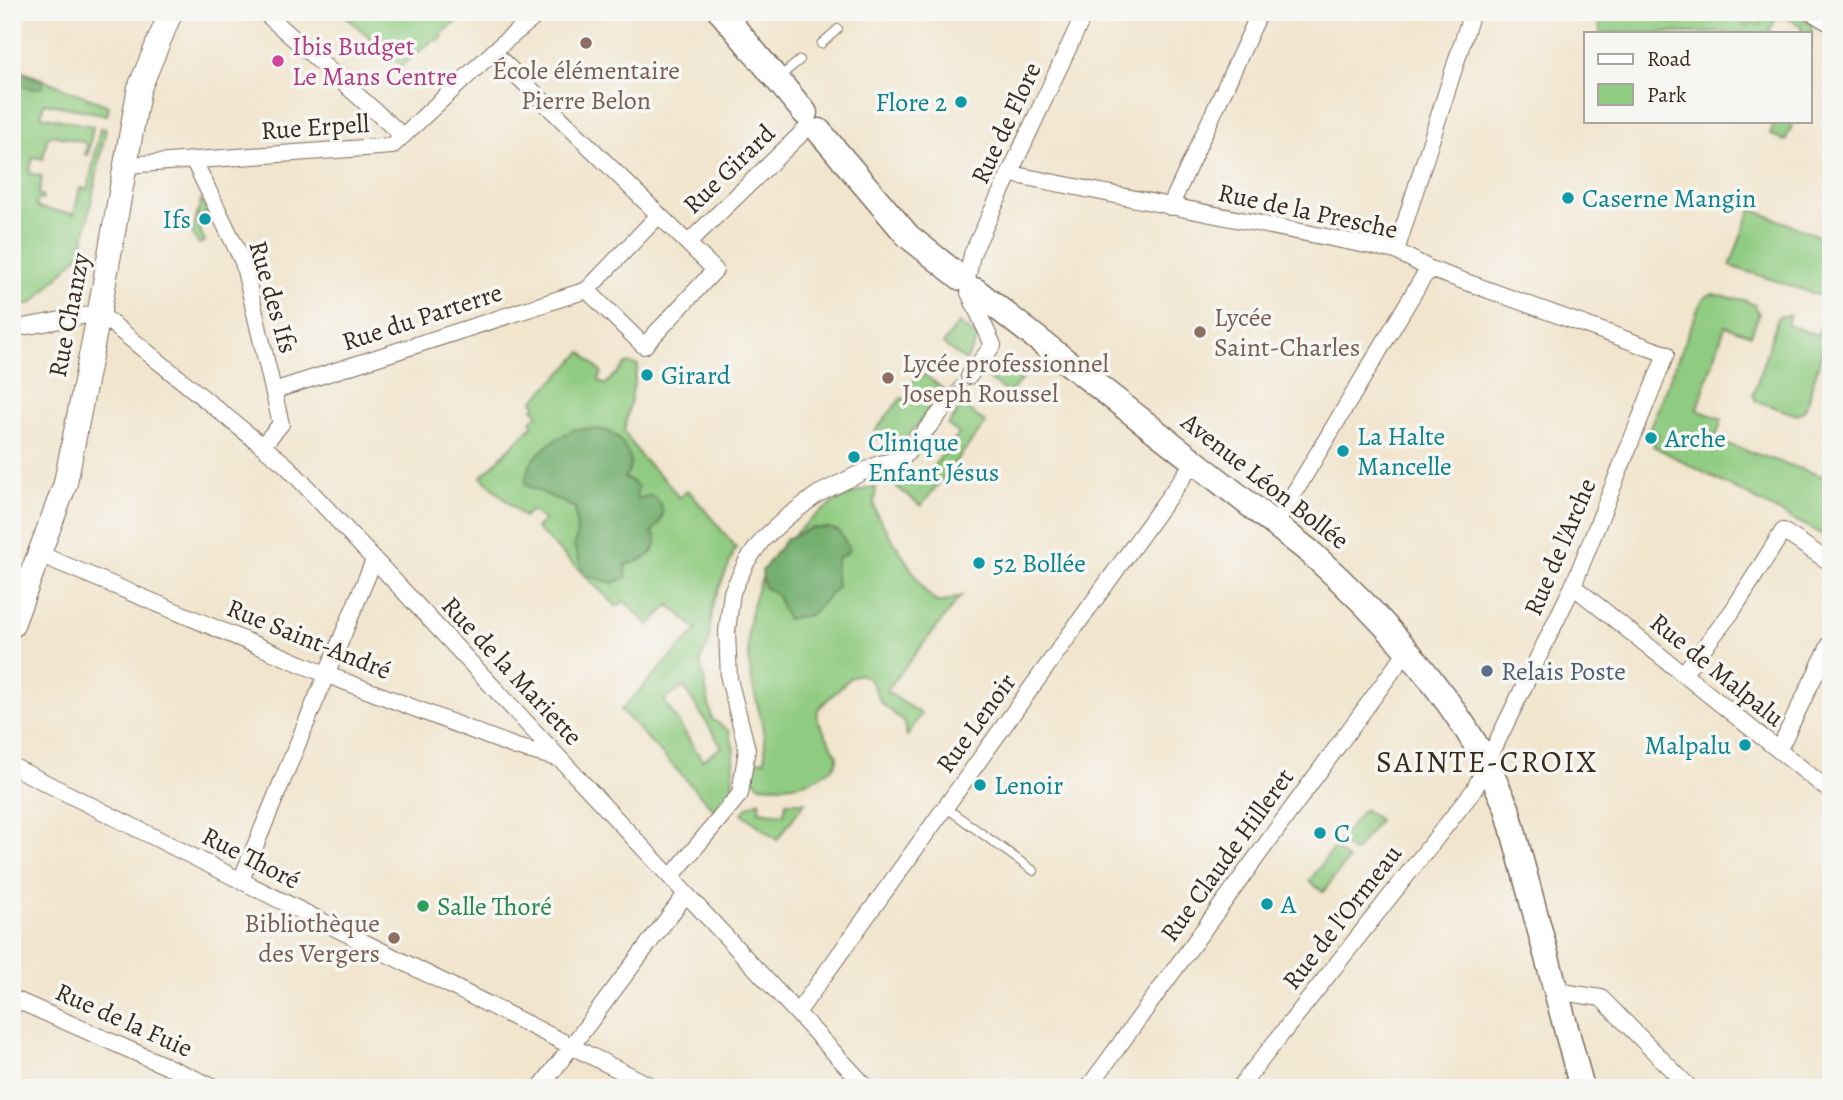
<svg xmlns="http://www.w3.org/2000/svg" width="1843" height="1100" font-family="Alegreya,serif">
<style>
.green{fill:#8fcb80;stroke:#657a4f;stroke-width:2;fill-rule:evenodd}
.forest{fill:#73af6e;stroke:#576c46;stroke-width:2}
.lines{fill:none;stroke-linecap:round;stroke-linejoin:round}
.street-tunnel{stroke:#cdc0aa;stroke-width:16;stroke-dasharray:16 8;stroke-linecap:butt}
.lane-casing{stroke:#7b6b5b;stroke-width:10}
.street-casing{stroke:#7b6b5b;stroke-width:18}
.secondary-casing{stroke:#7b6b5b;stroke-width:25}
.primary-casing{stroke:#7b6b5b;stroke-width:27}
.lane{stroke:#fff;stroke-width:8}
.street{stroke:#fff;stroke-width:16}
.secondary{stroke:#fff;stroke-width:23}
.primary{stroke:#fff;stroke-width:24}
.education-dot{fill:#8d6e63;stroke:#f6f6f2;stroke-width:2.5}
.hotel-dot{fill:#d1479c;stroke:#f6f6f2;stroke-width:2.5}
.culture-dot{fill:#0f9aa8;stroke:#f6f6f2;stroke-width:2.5}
.service-dot{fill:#5c6f8a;stroke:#f6f6f2;stroke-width:2.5}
.leisure-dot{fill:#2e9e5b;stroke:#f6f6f2;stroke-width:2.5}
.labels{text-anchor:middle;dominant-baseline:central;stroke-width:7;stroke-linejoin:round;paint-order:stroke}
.hotel-label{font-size:26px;fill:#b23c85;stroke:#f6f6f2;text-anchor:start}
.education-label{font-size:26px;fill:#785e54;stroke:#f6f6f2;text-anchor:start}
.culture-label{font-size:26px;fill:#0d838f;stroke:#f6f6f2;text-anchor:start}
.street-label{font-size:26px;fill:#3b2a1e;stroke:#f6f6f2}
.service-label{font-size:26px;fill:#4e5e75;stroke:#f6f6f2;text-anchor:start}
.leisure-label{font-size:26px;fill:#27864d;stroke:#f6f6f2;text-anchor:start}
.quarter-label{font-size:30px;letter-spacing:2px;fill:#3b2a1e;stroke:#f6f6f2}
</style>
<rect width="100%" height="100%" fill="#f6f6f2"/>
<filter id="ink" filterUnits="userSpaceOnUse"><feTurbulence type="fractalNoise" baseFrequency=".0143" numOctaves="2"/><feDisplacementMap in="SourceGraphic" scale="14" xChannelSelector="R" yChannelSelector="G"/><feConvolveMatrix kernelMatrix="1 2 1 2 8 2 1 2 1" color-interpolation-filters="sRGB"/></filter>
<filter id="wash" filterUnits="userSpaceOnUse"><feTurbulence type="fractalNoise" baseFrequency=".00686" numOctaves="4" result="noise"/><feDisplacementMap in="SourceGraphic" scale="28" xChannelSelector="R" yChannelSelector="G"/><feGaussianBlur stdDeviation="1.57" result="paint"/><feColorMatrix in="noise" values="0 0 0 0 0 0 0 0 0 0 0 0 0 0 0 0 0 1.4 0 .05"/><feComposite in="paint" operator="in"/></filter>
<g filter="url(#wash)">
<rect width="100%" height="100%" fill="#f1e5cd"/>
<!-- green -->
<path class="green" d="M341,12h115l5,6 -20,16 2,3 -6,4 -2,-2 -34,27z
M1598,12h138l6,4 -3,5 8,5 3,-6 9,5 8,-13h24l21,13 -2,25v-17h-9v-7l-18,-10 -2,3 -4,-2 -8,14 3,2h-172z
M12,67l97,39 -2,9 -63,-12 -3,13 52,10 -5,29h-3l2,-9 -3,-4 -32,-7 -5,4 -4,20 -10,-2 -4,16 13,3 -3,18 4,2 -1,4 -4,-1 -2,6 3,3 35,6 6,-26 8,1 12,-61 6,1 -25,124 -48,50 -21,4z
M1775,121h19l-9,20 -15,-7z
M201,200l7,12 -9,5 4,8 -4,3 6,13 -6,3 -7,-10z
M1751,209l80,32v58l-101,-33z
M1712,294l32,6 11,5 4,9 -8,21 -26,-9 -28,84 25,9 -7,21 116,39v60l-178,-93 5,-12 -9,-4 51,-126 6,-8z
M1790,315l-3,10 30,10 4,-10 6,10 -22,75 -8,5 -41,-14 -3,-6 25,-78z
M959,323l19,15 -12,23 -23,-17z
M582,352l20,21 -4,6 5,5h3l21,-21 11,2 -14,66 17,26 27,26 11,15 9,-8 48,57 -23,56 -5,43 -8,13 12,60 17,12 5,18 -2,38 -18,23 -93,-100 76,-80 -28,-25 -20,20 -25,-24 -7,6 -81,-79 8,-8 -13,-10 -7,7 -43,-40 52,-52 -2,-4 7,-7 -5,-6 3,-3 -3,-4zM684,687l38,60 -20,13 -38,-60z
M1004,359l21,16 -16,19 -23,-17z
M924,374l20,16 -45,58 -28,-12 30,-38 3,2 7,-9 -3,-2 10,-14 3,3z
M962,405l24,18 -65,83 -33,-26 1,-6 5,-4 33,4 32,-40 -11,-9z
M871,487l5,1 -2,18 3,9 48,76 11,11h9l16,-6 -75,95 35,23 -14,22 -2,-13 -24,-20 -8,-18 -6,-8 -8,-3 -8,3 -33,32 -1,10 20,36c1,10 -4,13 -12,18 -22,14 -40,14 -66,12l-6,-7 3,-17 9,-1c2,-28 -9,-56 -14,-84 -13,-78 17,-129 81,-172 11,-7 27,-12 39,-17z
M760,801l-1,10 25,3 2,-12h19l-28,38 -35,-27 5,-6z
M1364,809l15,11 -25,33 -15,-12z
M1334,848l14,12 -25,32 -14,-11z"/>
<!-- forest -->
<path class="forest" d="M12,69l28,11 3,3v4l-10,2 -21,-6z
M576,429c10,0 23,-2 33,3 11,4 24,24 21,36 -1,4 -4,7 -6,10l6,2 8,7 -2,12 16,-4c16,11 12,26 -1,38l5,4c2,19 -15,24 -31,28l2,12 -14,6 -29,-8 -10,-29 3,-10 -2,-28 -49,-23c-3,-27 28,-46 50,-56z
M812,528h17l10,3 10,18 -2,4 -9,5 -3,10 2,20 -27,27 -23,4 -11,-25 -12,-7 -2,-16 24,-32z"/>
</g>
<g filter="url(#ink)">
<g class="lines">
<!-- street-tunnel -->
<path class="street-tunnel" d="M953,397l16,-21"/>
<defs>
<path id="lane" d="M821,44l17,-15
M778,78l22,-18
M945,807l89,64"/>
<path id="street" d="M264,12l139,124
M1811,12l20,12
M493,52l222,218 -71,76 -57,-56
M194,161l49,101 38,162 -19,22
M126,165l266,-19 112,-104 37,-30
M1011,174l385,77 34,18 236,85 -93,232 -83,170
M1170,207l90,-195
M688,243l117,-113
M1396,251l76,-239
M968,275l4,-21 113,-242
M587,290l72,-75
M12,329l87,-16 188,153 580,622
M969,376l24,-31 -24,-52
M273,391l314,-101
M1275,525l147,-246 8,-10
M39,554l286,120 191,73 41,11
M1573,586l258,206
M1683,674l48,-61 52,-82 48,32
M1777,749l5,-6 49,-101
M12,766l643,322
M671,877l69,-83 7,-45 -18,-70 -2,-48 5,-39 15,-31 16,-22 24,-22 31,-23 61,-30 23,-5 51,-62
M241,880l133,-320
M1556,991l45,7 89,90
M12,998l204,90
M797,1013l397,-551
M540,1088l146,-194
M1088,1088l319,-437
M1239,1088l235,-298 8,-16"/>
<path id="secondary" d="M12,626l53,-141 34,-172 40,-224 32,-77"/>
<path id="primary" d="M721,12l84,101
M819,131l89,105 53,42
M975,290l335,262c66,59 128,127 172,203
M1491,773l16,35 75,280"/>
</defs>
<!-- lane casing -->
<use href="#lane" class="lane-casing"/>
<!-- street casing -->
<use href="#street" class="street-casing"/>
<!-- secondary casing -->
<use href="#secondary" class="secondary-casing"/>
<!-- primary casing -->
<use href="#primary" class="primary-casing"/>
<!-- lane -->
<use href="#lane" class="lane"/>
<!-- street -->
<use href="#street" class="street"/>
<!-- secondary -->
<use href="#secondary" class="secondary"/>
<!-- primary -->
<use href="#primary" class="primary"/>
</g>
</g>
<!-- markers -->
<g class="education-dot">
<circle cx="586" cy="43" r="7"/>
<circle cx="1200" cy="332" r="7"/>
<circle cx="888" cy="378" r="7"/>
<circle cx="394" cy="938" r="7"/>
</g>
<circle class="hotel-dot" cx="278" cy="61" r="7"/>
<g class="culture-dot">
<circle cx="961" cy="102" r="7"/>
<circle cx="1568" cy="198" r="7"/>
<circle cx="205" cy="219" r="7"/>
<circle cx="647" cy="375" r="7"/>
<circle cx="1651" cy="438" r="7"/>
<circle cx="1343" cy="451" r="7"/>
<circle cx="854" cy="457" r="7"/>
<circle cx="979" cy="563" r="7"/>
<circle cx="1745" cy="745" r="7"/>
<circle cx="980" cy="785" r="7"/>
<circle cx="1320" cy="833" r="7"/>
<circle cx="1267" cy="904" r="7"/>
</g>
<circle class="service-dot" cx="1487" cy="671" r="7"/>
<circle class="leisure-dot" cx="423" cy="906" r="7"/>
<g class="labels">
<!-- hotel labels -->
<g class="hotel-label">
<text x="292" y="46">Ibis Budget<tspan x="292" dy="30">Le Mans Centre</tspan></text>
</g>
<!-- education labels -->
<g class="education-label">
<text x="586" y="70" text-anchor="middle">École élémentaire<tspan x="586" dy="30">Pierre Belon</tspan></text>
<text x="1214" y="317">Lycée<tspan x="1214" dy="30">Saint-Charles</tspan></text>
<text x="902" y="363">Lycée professionnel<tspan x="902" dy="30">Joseph Roussel</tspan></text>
<text x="380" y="923" text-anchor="end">Bibliothèque<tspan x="380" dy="30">des Vergers</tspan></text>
</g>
<!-- culture labels -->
<g class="culture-label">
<text x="947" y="102" text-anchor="end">Flore 2</text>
<text x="1582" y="198">Caserne Mangin</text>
<text x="191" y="219" text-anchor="end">Ifs</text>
<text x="661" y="375">Girard</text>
<text x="1357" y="436">La Halte<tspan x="1357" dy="30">Mancelle</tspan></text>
<text x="1665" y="438">Arche</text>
<text x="868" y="442">Clinique<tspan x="868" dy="30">Enfant Jésus</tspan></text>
<text x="993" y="563">52 Bollée</text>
<text x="1731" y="745" text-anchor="end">Malpalu</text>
<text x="994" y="785">Lenoir</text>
<text x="1334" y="833">C</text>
<text x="1281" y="904">A</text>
</g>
<!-- street labels -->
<g class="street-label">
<text transform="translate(1006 123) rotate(-65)">Rue de Flore</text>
<text transform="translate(315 127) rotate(-4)">Rue Erpell</text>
<text transform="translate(729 169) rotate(-44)">Rue Girard</text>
<text transform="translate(1308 211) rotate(12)">Rue de la Presche</text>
<text transform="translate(273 297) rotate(74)">Rue des Ifs</text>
<text transform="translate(69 315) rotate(-79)">Rue Chanzy</text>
<text transform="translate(422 317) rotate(-18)">Rue du Parterre</text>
<text transform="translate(1265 481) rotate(38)">Avenue Léon Bollée</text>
<text transform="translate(1560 547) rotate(-67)">Rue de l'Arche</text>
<text transform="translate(309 639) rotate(22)">Rue Saint-André</text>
<text transform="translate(1717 670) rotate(39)">Rue de Malpalu</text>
<text transform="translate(512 671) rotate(47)">Rue de la Mariette</text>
<text transform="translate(976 723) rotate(-54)">Rue Lenoir</text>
<text transform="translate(1227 855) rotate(-54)">Rue Claude Hilleret</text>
<text transform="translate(251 858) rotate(27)">Rue Thoré</text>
<text transform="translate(1342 917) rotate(-52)">Rue de l'Ormeau</text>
<text transform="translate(124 1020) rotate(24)">Rue de la Fuie</text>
</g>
<!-- service labels -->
<g class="service-label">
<text x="1501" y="671">Relais Poste</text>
</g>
<!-- leisure labels -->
<g class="leisure-label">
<text x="437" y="906">Salle Thoré</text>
</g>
<!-- quarter labels -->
<g class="quarter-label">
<text x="1487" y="762">SAINTE-CROIX</text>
</g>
</g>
<!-- margin -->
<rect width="1843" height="1100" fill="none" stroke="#f6f6f2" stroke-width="42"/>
<!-- legend -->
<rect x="1584" y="32" width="228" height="91" fill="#f6f6f2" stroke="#aba49d" stroke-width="2"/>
<rect x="1598" y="54" width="35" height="10" fill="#ffffff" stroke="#aba49d" stroke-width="2"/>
<text x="1647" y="66" font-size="21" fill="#3b2a1e">Road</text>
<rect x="1598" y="84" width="35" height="21" fill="#8fcb80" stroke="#aba49d" stroke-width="2"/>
<text x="1647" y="102" font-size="21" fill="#3b2a1e">Park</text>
</svg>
